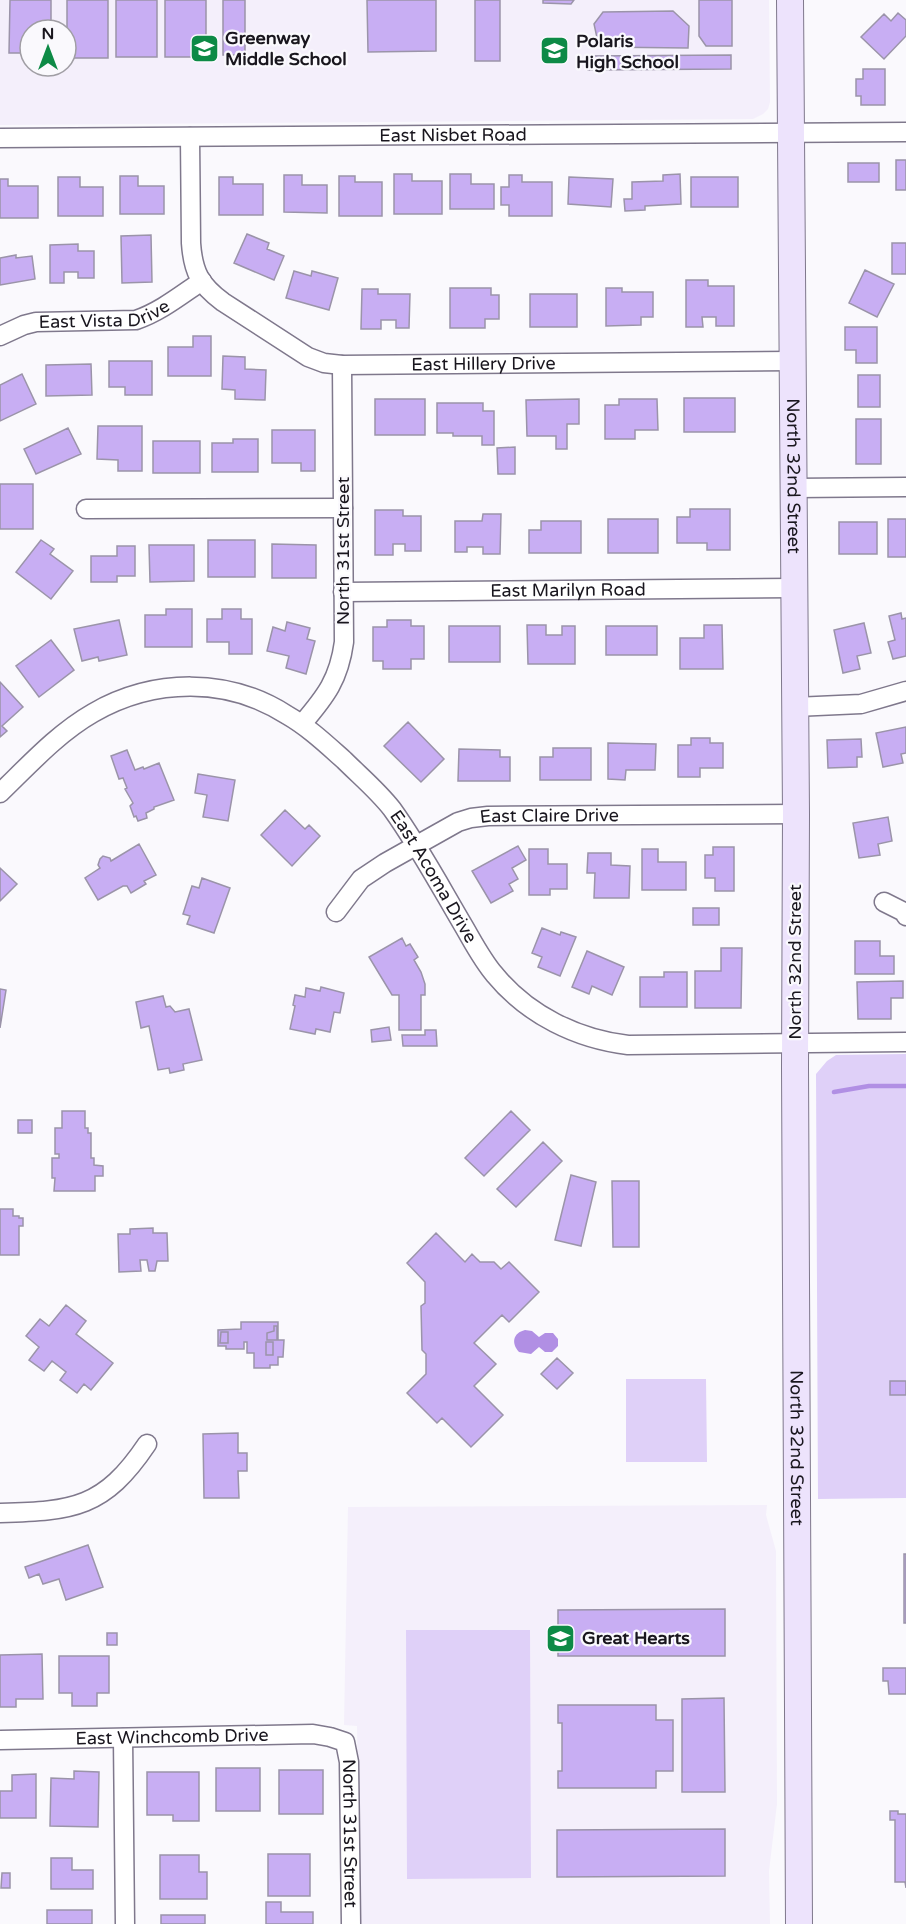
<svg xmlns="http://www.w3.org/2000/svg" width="906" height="1924" font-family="'Varela Round',sans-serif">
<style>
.built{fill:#f4effb;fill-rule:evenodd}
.green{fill:#dfd0f8}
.water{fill:#b18fe4}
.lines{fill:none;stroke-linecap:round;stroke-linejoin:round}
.stream{stroke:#b18fe4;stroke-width:4.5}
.building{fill:#c8aef3;stroke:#9b94a9;stroke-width:1.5}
.street-casing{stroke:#7f788c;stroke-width:21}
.secondary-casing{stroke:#7f788c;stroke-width:28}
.street{stroke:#fff;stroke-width:18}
.secondary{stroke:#ede3fc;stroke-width:26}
.labels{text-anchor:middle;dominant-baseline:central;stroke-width:4.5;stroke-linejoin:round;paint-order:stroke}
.poi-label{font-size:18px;font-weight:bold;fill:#19161e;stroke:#faf9fd;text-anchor:start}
.street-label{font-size:18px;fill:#19161e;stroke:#faf9fd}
</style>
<rect width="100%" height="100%" fill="#faf9fd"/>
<!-- built -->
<path class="built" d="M0,0h769l1,102 -2,7 -5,5 -10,5 -753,6zM30,30h36v36h-36z
M767,1505l-1,10 10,36 1,253 -8,67 1,53h-410l-3,-198 -13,-1 4,-218z"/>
<!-- green -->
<path class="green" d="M906,1054v444l-88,1 -2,-425 11,-13 9,-6z
M626,1379h80l1,83h-81z
M406,1630h124l1,248 -124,1z"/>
<!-- water -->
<path class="water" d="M525,1330l7,1 7,6 6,-4h8l5,6v7l-6,6h-7l-6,-5 -8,7 -12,-2c-8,-9 -6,-19 6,-22z"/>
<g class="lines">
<!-- stream -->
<path class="stream" d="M834,1092l35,-6h37"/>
</g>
<!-- building -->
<path class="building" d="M10,0h41v30h-21v23h-21z
M67,0h41v58h-41z
M116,0h41v57h-41z
M165,0h41v57h-41z
M223,0h22v55h-22z
M367,0h69v51l-68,1z
M475,0h25v61h-25z
M543,0h31l-3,4 -28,-1z
M699,0h33v46h-26l-7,-10z
M673,11l16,15 -1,22 -89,-1 -5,-23 9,-12z
M898,13l8,7v16l-22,23 -23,-22 23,-23 7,7z
M731,55v14l-143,1v-14z
M863,69h22v36h-24v-9h-5v-17h7z
M896,160h10v30h-10z
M848,163h31v19h-31z
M394,174h18v7h30v33h-48z
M450,174h21v10h23v25h-44z
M680,174l1,30 -36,2v4l-20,1 -1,-12h8v-17l31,-1v-6z
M284,175h18v10h25v28l-43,-1z
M509,175h13v7h30v34h-43v-11h-8v-18h8z
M120,176h18v10h26v28h-44z
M339,176h16v6h27v34h-43z
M58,177h22v10h23v29h-45z
M219,177h14v7h30v31h-44z
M569,177l44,2 -2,28 -43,-3z
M691,177h47v30h-47z
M0,179h8v7h30v32h-38z
M247,234l22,9 -2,6 17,7 -10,24 -40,-17z
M151,235l1,47 -30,1 -1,-47z
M892,243h14v31h-14z
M78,244v7h16v27h-16v-6h-14v11h-14v-38z
M16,255v3l16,-2 3,23 -35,6v-27z
M865,270l29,14 -17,33 -28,-14z
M294,271l17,5 1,-5 26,7 -9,32 -43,-12z
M686,280h22v6h26v40h-18v-9h-14l1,10h-17z
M450,288h41v7h8v24h-14v9h-35z
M606,288h16v4h31v25h-12v8l-35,1z
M362,289h16v5h32l-1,34h-13v-8h-15v9h-20z
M530,294h47v33h-47z
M845,327h32v36h-21v-13h-11z
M193,336h18v40h-43v-29h25z
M223,356l22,1v12l21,1 -1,30 -30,-1v-9l-13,-1z
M109,361h43v34h-27v-8h-16z
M91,364l1,31 -46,1v-31z
M22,374l14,30 -36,17v-36z
M858,375h22v32h-22z
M684,398h51v34h-51z
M375,399h50v36h-50z
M579,399v25h-12v25h-11v-13h-29l-1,-36z
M619,399h38l1,31h-23v9h-30v-34h14z
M437,403h46v8h11v34h-12v-9h-29v-3h-16z
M856,419h25v45h-25z
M98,426h44v45h-24v-11l-21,-1z
M68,428l13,26 -45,20 -12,-25z
M272,430h43v41h-14v-8h-29z
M233,439h25v33h-46v-29h21z
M153,441h47v32h-47z
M515,447v27h-17l-1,-26z
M0,484h33v45h-33z
M690,509h40v41h-23v-7h-30v-26h13z
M375,510h28v6h18v35h-16v-7h-12v11h-18z
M483,514h18l-1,40h-17v-7h-16v5h-12v-31h27z
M608,519h50v34h-50z
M888,519h18v38h-18z
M541,521h40v32h-52v-23h12z
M839,522h38v32h-38z
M41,540l13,9 -4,5 23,17 -22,28 -35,-27z
M208,540h47v37h-47z
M272,544l44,1v33h-44z
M149,545h45v36l-44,1z
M117,546h18v30h-18v6h-26v-26h26z
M166,609h26v38h-47v-32h21z
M222,609h19v10h11v35h-23v-12h-22v-23h15z
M901,613l1,6 4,-1v38l-13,3 -5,-17 7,-2 -6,-24z
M119,620l8,35 -28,6 -1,-4 -16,4 -8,-32z
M387,620h24v6h13v33h-13v10h-28v-8h-10v-34h14z
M287,622l23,6 -3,11 8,2 -9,33 -20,-6 3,-12 -22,-5 6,-24 12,4z
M864,623l7,30 -14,3 3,13 -17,4 -9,-43z
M527,625h19v10h16v-9h13v38h-47z
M704,625h18l1,44h-43v-31h24z
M449,626h51v36h-51z
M606,626h51v29h-51z
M51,640l23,30 -35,27 -23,-31z
M0,682l23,25 -21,19 5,5 -7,6z
M408,722l36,37 -23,23 -37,-36z
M906,727v26l-5,1 2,9 -20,4 -7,-34z
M691,738h19v5h13v25h-23v9h-22v-32h13z
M861,739l1,18h-5v10l-29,1 -1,-28z
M608,743l48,1 -1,26h-29l-1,10 -17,-1z
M553,748h38v32h-51v-23h13z
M459,749l41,1v7h10v24h-52z
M127,750l8,20 8,-3 1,2 15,-6 15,37 -20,7v2l-8,4 1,5 -9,3 -2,-5 -2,1 -4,-11 3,-3 -8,-14 2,-1 -4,-10 -4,1 -8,-23z
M198,774l37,6 -7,41 -25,-4 4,-22 -12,-2z
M285,810l20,19 4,-4 11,11 -28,30 -31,-31z
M888,817l4,24 -14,3 2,11 -21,3 -6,-35z
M139,844l17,31 -12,6 2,3 -15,9 -4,-7h-4l-25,14 -13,-22 15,-10 -2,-3 2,-6 3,-3 7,2 1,3z
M518,846l8,14 -14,8 6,11 -9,5 4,7 -22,12 -19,-32z
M713,847h21v44h-19v-13h-10v-23h8z
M529,849h19v15h19v25h-17v6h-21z
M642,849h16v13h28v28h-44z
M588,853h23v12l19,1 -1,32h-35l1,-25h-8z
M0,868l17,16 -17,17z
M202,878l28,10 -16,45 -27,-9 3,-8 -7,-2 9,-28 7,2z
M693,908h26v17h-26z
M542,928l18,7 1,-3 15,5 -16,39 -22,-9 4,-10 -10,-4z
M402,938l4,8 4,-2 8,13 -4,3 7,12 4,12v11h-4v35h-22v-35h-7l-23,-38z
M855,941h25v15h14v18h-39z
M721,948h21l-1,60h-46v-37h26z
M587,951l37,16 -12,28 -20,-9 -3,8 -17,-7z
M664,972h23v35h-47v-30h24z
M903,981v17h-12v21h-33l-1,-37z
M321,987l23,6 -4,20 -6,-1 -4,20 -14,-3 -1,5 -25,-5 5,-23 -2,-1 2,-10 10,2 1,-9 14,3z
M0,989l6,1 -6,38z
M163,996l3,11 4,-1 5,6 14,-3 13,51 -19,4 1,6 -14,3 -1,-5 -11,2 -9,-44 -8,2 -5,-26z
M389,1027l2,13 -19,2 -1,-12z
M425,1030h11l1,16h-34l-1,-11h23z
M62,1111h23v17h3v5h3v25h3v7l9,1v10h-8v15h-41l1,-13h-3v-20h7v-4h-4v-26h7z
M511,1111l19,19 -46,46 -19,-18z
M18,1120h14v13h-14z
M543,1142l19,19 -46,46 -19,-18z
M571,1175l25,7 -15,64 -26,-6z
M612,1181h27v66h-26z
M0,1209h13v7h6v2h4v8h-4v29h-19z
M153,1228v5h14l1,28h-11l-2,10h-6l-2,-11h-7l1,11 -22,1 -1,-38h12v-5z
M436,1233l29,29 7,-8 8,8h14l7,7 8,-7 30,30 -30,30 -7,-7 -28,28 22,21 -22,22 29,29 -32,32 -29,-29 -5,5 -30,-30 19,-19v-20l-4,-4 -1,-44 4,-3v-21l-18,-19z
M66,1305l20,16 -10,13 37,29 -22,27 -7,-6 -7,9 -17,-13 6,-8 -14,-11 -8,10 -15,-11 10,-13 -13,-11 14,-17 9,7z
M241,1322h37v18h6l-1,17h-5v8h-8v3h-16v-15h-7v-11h-3v7h-18v-3h-8v-16l23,-1z
M274,1326h3v14h-10v-7l7,-2z
M221,1332h7v11h-8z
M266,1342h7v13h-7z
M557,1358l16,15 -16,16 -16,-15z
M890,1381h16v14h-16z
M238,1433v20h9v18h-9l1,27h-35l-1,-64z
M88,1545l15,42 -37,13 -7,-21 -16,5 -4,-10 -10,4 -4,-11z
M904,1554h2v69h-2z
M725,1609v47h-167v-46z
M107,1633h10v12h-10z
M42,1654l1,45h-27v8h-16v-52z
M59,1656h50v37h-12v13h-25v-13h-13z
M883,1668h23v26h-17l-1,-13h-5z
M724,1698l1,94h-43v-93z
M558,1705h98v15h17v51h-17v17h-98v-17h4v-48h-4z
M216,1768h44v43h-44z
M279,1770h44v44h-44z
M74,1771l25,1 -1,55 -48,-1 1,-48 23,1z
M147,1772h52v49h-26v-6h-26z
M36,1774v44h-36v-27h12v-16z
M890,1811h8v3h8v74l-1,-6h-10v-62h-5z
M725,1829v47l-168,1v-47z
M268,1854h42v42h-42z
M160,1855h39v17h8v27h-47z
M51,1858h21v12h21v19h-42z
M2,1873h8v15h-9z
M266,1902h15v10h32v12h-47z
M47,1910h45v14h-45z
M161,1915h44v9h-44z"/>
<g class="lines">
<defs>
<g id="street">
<path id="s1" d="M190,137l1,106c2,29 9,42 32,59l85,55 16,6 18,2 450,-4"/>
<path id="s2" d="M0,138l906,-6"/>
<path id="s3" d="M0,336l24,-11 12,-3 100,-2c24,-8 45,-25 66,-39"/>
<path d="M794,488l112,-1"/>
<path d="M86,509l257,-1"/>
<path id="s4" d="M343,592l451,-4"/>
<path d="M795,707l66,-3 45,-13"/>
<path d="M302,724c24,-28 37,-45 42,-82l-2,-277"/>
<path id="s5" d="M0,793c29,-28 58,-60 93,-80 61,-35 135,-36 194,2 21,12 39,29 57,45 16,16 34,31 48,49 26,36 48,77 71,116 10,17 19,35 32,50 33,40 82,64 133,70l278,-3"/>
<path d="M884,902l20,10 2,4"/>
<path id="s6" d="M336,912l25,-33 24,-16 73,-41 13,-4 17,-2 308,-2"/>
<path d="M0,1513c74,-2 104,-5 147,-69"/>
<path d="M123,1738l2,186"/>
<path id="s7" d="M0,1740l313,-6 17,3 15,5 4,20 2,162"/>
</g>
<g id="secondary">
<path id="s8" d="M790,0l6,814 -1,253 4,857"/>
</g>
</defs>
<!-- street casing -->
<use href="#street" class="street-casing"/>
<!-- secondary casing -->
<use href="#secondary" class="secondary-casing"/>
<!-- street -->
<use href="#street" class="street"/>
<!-- secondary -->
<use href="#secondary" class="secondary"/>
</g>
<!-- icons -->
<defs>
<symbol id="school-square" viewBox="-11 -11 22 22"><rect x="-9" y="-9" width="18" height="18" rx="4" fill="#0d8a46" stroke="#faf9fd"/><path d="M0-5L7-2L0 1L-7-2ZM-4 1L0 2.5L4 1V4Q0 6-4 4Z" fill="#fff"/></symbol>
</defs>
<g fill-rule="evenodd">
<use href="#school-square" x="188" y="32" width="33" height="33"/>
<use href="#school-square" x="538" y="34" width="33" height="33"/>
<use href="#school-square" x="544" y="1622" width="33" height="33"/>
</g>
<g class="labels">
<!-- poi labels -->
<g class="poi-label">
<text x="225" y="38">Greenway<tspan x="225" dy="21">Middle School</tspan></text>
<text x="576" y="41">Polaris<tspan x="576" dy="21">High School</tspan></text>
<text x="582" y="1638">Great Hearts</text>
</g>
<!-- street labels -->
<g class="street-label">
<text stroke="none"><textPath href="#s2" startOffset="453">East Nisbet Road</textPath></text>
<text stroke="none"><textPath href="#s3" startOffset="108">East Vista Drive</textPath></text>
<text stroke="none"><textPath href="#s1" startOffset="454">East Hillery Drive</textPath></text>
<text stroke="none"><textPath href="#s8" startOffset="476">North 32nd Street</textPath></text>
<text transform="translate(343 551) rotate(-90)">North 31st Street</text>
<text stroke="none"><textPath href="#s4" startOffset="225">East Marilyn Road</textPath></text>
<text stroke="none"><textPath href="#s6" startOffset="246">East Claire Drive</textPath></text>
<text stroke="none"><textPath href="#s5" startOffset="548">East Acoma Drive</textPath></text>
<text transform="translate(795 962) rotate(-90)">North 32nd Street</text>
<text stroke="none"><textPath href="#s8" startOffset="1448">North 32nd Street</textPath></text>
<text stroke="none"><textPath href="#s7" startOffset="172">East Winchcomb Drive</textPath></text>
<text stroke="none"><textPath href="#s7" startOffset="438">North 31st Street</textPath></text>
</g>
</g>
<!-- north arrow -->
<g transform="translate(48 48)"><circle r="28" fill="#faf9fd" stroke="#a09ea4" stroke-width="1.5"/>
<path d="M0-4.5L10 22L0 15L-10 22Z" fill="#0d8a46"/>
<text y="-9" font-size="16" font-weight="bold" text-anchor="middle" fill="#19161e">N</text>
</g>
</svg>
